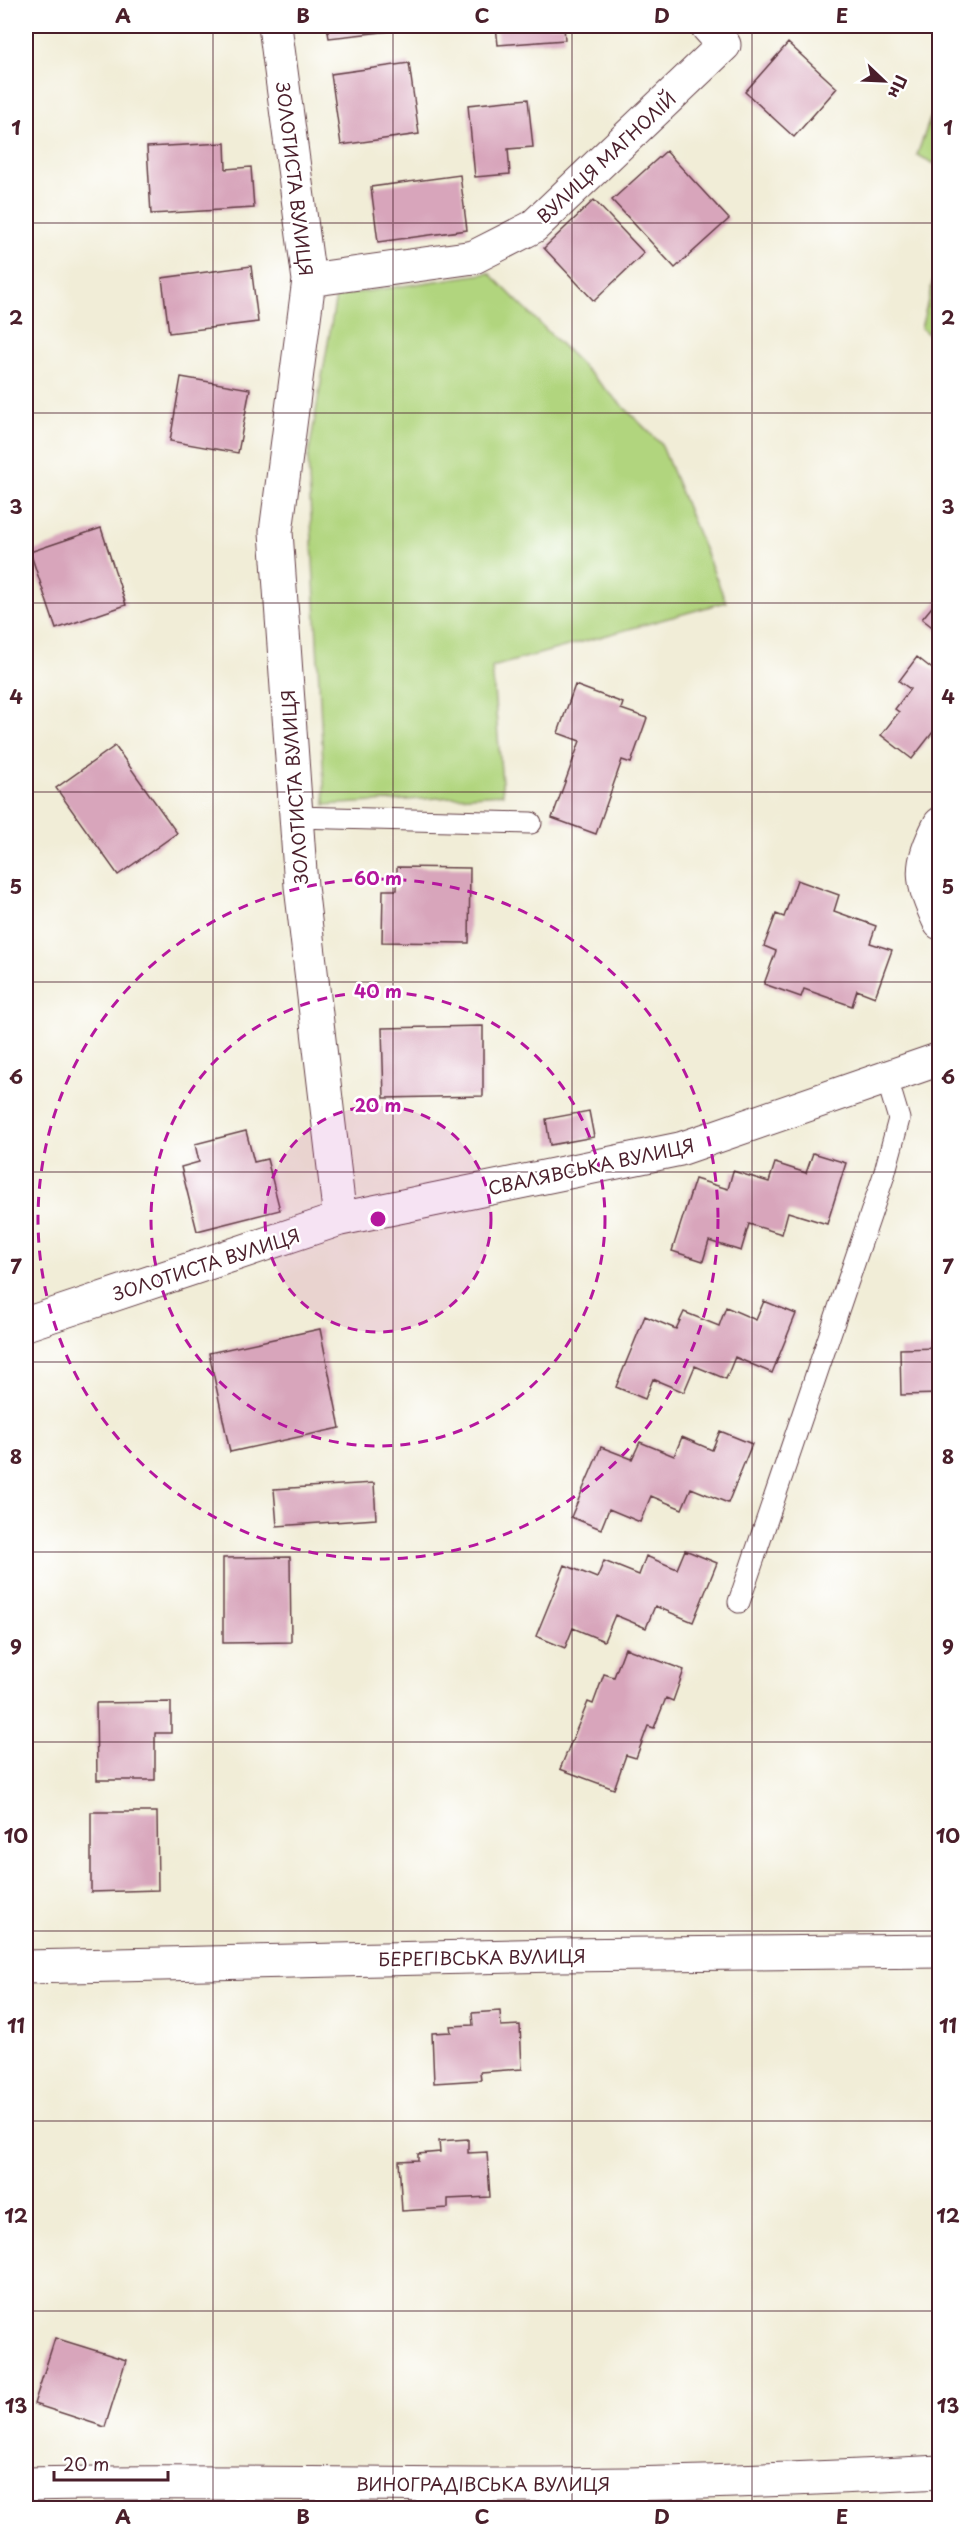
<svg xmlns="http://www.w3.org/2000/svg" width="965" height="2534" font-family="'Playpen Sans',sans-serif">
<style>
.green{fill:#b1d57e;stroke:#7e7a54;stroke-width:1.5}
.building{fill:#d8a5bb}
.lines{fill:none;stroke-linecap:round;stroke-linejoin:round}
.service-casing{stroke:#633e45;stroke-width:23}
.minor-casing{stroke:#633e45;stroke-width:35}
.service{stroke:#fff;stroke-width:21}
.minor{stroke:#fff;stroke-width:33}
.grid{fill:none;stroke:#4a1f2b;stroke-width:1.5;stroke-opacity:0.55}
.ring{fill:none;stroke:#b5179e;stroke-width:3;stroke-dasharray:10 8}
.labels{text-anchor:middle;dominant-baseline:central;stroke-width:5;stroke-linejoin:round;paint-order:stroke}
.street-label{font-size:18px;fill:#4a1f2b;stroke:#fff}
.centre{fill:#b5179e;stroke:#fff;stroke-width:3}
.ring-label{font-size:18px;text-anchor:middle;font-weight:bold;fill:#b5179e;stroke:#fff;stroke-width:5;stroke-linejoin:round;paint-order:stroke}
.neatline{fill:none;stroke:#4a1f2b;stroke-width:2}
.grid-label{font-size:20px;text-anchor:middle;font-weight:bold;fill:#4a1f2b}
</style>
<rect width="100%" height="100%" fill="#fff"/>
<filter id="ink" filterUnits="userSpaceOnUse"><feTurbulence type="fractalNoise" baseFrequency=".0167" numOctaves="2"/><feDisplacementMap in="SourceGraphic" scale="12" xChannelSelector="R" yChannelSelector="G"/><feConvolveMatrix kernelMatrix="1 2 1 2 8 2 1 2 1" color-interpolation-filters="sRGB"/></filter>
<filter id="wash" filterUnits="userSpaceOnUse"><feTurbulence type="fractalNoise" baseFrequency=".008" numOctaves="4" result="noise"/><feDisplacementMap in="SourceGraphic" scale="24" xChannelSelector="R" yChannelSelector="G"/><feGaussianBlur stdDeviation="1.35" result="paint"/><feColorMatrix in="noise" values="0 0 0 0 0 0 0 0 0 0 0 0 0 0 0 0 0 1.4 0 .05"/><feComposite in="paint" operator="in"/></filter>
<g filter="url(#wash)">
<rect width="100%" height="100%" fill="#f1edd7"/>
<!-- green -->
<path class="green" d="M939,94v72l-22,-11z
M939,257v86l-18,-15z
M489,273l172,171 65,158 -234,65 11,127 -178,11 -17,-347 28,-162z"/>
<g id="blocks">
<!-- building -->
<path class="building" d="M327,26h82v3l-80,9z
M496,26h68l1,14 -67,5z
M788,43l49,45 -43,49 -49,-45z
M409,63l10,71 -78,11 -10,-71z
M528,99l5,48 -25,2 2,25 -35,3 -7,-72z
M225,143l1,26 25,-2 3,41 -103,6 -4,-67z
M666,151l63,68 -54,49 -63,-68z
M460,175l7,55 -89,12 -7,-55z
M594,200l50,53 -50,48 -50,-53z
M251,266l7,56 -89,11 -7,-55z
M181,377l69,12 -12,64 -68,-12z
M101,528l25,77 -70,24 -26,-77z
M940,597v36l-18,-14z
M917,657l23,18v48l-28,36 -31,-24 18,-23 -4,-3 15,-20 -11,-8z
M575,685l48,18 -2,6 26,9 -16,45 -9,-3 -26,74 -44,-16 28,-77 -22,-8z
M115,746l62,87 -59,42 -62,-87z
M397,867l73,1 -1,75 -87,-1 1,-52h14z
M797,880l42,15 -5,16 42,15 -6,17 22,7 -17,47 -18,-7 -5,16 -48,-17 -3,8 -37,-13 12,-33 -12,-5 12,-32 8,3z
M483,1026v70l-99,2 -2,-70z
M589,1111l5,26 -44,8 -4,-26z
M246,1131l8,31 13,-3 13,51 -83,21 -16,-64 18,-5 -4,-18z
M813,1153l33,10 -19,61 -39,-12 -6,22 -33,-10 -8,27 -32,-10 -6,20 -31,-10 23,-72 33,10 5,-18 36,11 6,-19 31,10z
M764,1301l32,13 -24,59 -37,-16 -9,22 -31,-13 -11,26 -31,-13 -8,20 -29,-12 29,-71 31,13 8,-17 35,14 7,-19 30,13z
M320,1329l20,99 -110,24 -21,-99z
M940,1348v46l-39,1 -1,-46z
M720,1431l32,13 -24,59 -37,-15 -9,21 -31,-13 -11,26 -31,-13 -8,20 -30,-12 30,-70 31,12 8,-17 34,14 8,-19 30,13z
M374,1483l2,36 -99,7 -3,-37z
M685,1550l32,13 -24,59 -38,-16 -9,22 -31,-13 -11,26 -31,-13 -8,20 -29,-12 29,-71 32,13 7,-17 35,14 7,-19 31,13z
M290,1557l1,85 -68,1v-85z
M625,1648l59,22 -11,31 -7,-3 -12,30 -6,-2 -12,32 -10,-3 -12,34 -54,-20 28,-67 5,2 11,-30 10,3z
M171,1702v31h-16v47h-58l-1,-77z
M91,1812h66l1,78 -67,2z
M500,2011l1,15 19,-1 2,44 -42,3 1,8 -47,3 -2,-50 19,-1 -1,-6 23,-1 -1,-12z
M468,2139v14l19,-1 3,45 -42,2v9l-46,3 -3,-50 19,-1v-6l22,-2 -1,-11z
M55,2338l71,22 -21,67 -71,-23z"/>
</g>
</g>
<g filter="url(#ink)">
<use href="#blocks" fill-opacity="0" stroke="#633e45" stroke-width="1.5"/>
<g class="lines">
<defs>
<path id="service" d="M296,817l235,6
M739,1602l145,-427 15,-56 -12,-40"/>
<path id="minor" d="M309,280l165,-23 59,-30 191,-182 -17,-19
M940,824c-22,43 -20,56 0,99
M340,1219l340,-70 260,-90
M26,1324l314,-105 -39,-333 -25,-354 33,-252 -34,-254
M26,1967l533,-12 381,-4
M26,2484c174,-4 349,2 523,1 130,-1 261,-6 391,-13"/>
</defs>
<!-- service casing -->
<use href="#service" class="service-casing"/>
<!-- minor casing -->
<use href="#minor" class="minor-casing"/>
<!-- service -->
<use href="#service" class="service"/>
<!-- minor -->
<use href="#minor" class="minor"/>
</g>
</g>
<!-- grid -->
<path class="grid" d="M213,26v2482M393,26v2482M572,26v2482M752,26v2482M26,223h914M26,413h914M26,603h914M26,792h914M26,982h914M26,1172h914M26,1362h914M26,1552h914M26,1742h914M26,1931h914M26,2121h914M26,2311h914"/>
<!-- distance rings -->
<circle cx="378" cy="1219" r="113" fill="#b5179e" fill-opacity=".12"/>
<g class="ring">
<circle cx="378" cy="1219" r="113"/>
<circle cx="378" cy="1219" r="227"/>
<circle cx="378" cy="1219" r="340"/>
</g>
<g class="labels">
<!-- street labels -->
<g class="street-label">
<text transform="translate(606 157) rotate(-43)">ВУЛИЦЯ МАГНОЛІЙ</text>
<text transform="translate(295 179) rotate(83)">ЗОЛОТИСТА ВУЛИЦЯ</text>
<text transform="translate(294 787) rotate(-94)">ЗОЛОТИСТА ВУЛИЦЯ</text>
<text transform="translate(591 1166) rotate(-12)">СВАЛЯВСЬКА ВУЛИЦЯ</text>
<text transform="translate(206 1264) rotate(-18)">ЗОЛОТИСТА ВУЛИЦЯ</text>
<text transform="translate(482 1957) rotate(-1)">БЕРЕГІВСЬКА ВУЛИЦЯ</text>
<text x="483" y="2483">ВИНОГРАДІВСЬКА ВУЛИЦЯ</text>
</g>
</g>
<circle cx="378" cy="1219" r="9" class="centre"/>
<g class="ring-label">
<text x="378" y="885">60 m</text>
<text x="378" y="998">40 m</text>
<text x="378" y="1112">20 m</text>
</g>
<!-- margin -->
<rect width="965" height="2534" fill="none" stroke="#fff" stroke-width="66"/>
<!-- north arrow -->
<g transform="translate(884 81) rotate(113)" stroke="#ffffff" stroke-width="4.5" paint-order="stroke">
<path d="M0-4.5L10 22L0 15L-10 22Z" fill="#4a1f2b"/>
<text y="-9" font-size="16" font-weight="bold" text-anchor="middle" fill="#4a1f2b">Пн</text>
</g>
<!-- scale -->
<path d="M54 2471v9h114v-9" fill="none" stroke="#4a1f2b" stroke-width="3"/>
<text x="63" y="2471" font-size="18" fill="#4a1f2b" stroke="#ffffff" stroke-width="4.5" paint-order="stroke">20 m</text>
<rect x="33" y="33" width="899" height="2468" class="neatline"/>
<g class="grid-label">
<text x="123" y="23">A</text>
<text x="303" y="23">B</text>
<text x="482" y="23">C</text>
<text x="662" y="23">D</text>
<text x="842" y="23">E</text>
<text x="16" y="135">1</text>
<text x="948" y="135">1</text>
<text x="16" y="325">2</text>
<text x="948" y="325">2</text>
<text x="16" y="514">3</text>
<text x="948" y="514">3</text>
<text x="16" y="704">4</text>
<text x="948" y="704">4</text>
<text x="16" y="894">5</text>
<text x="948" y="894">5</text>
<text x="16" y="1084">6</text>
<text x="948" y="1084">6</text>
<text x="16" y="1274">7</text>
<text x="948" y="1274">7</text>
<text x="16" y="1464">8</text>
<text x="948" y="1464">8</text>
<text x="16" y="1654">9</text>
<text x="948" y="1654">9</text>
<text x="16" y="1843">10</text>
<text x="948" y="1843">10</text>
<text x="16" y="2033">11</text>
<text x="948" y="2033">11</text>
<text x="16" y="2223">12</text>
<text x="948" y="2223">12</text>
<text x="16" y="2413">13</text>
<text x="948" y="2413">13</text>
<text x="123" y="2524">A</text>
<text x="303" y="2524">B</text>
<text x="482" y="2524">C</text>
<text x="662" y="2524">D</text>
<text x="842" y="2524">E</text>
</g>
</svg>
